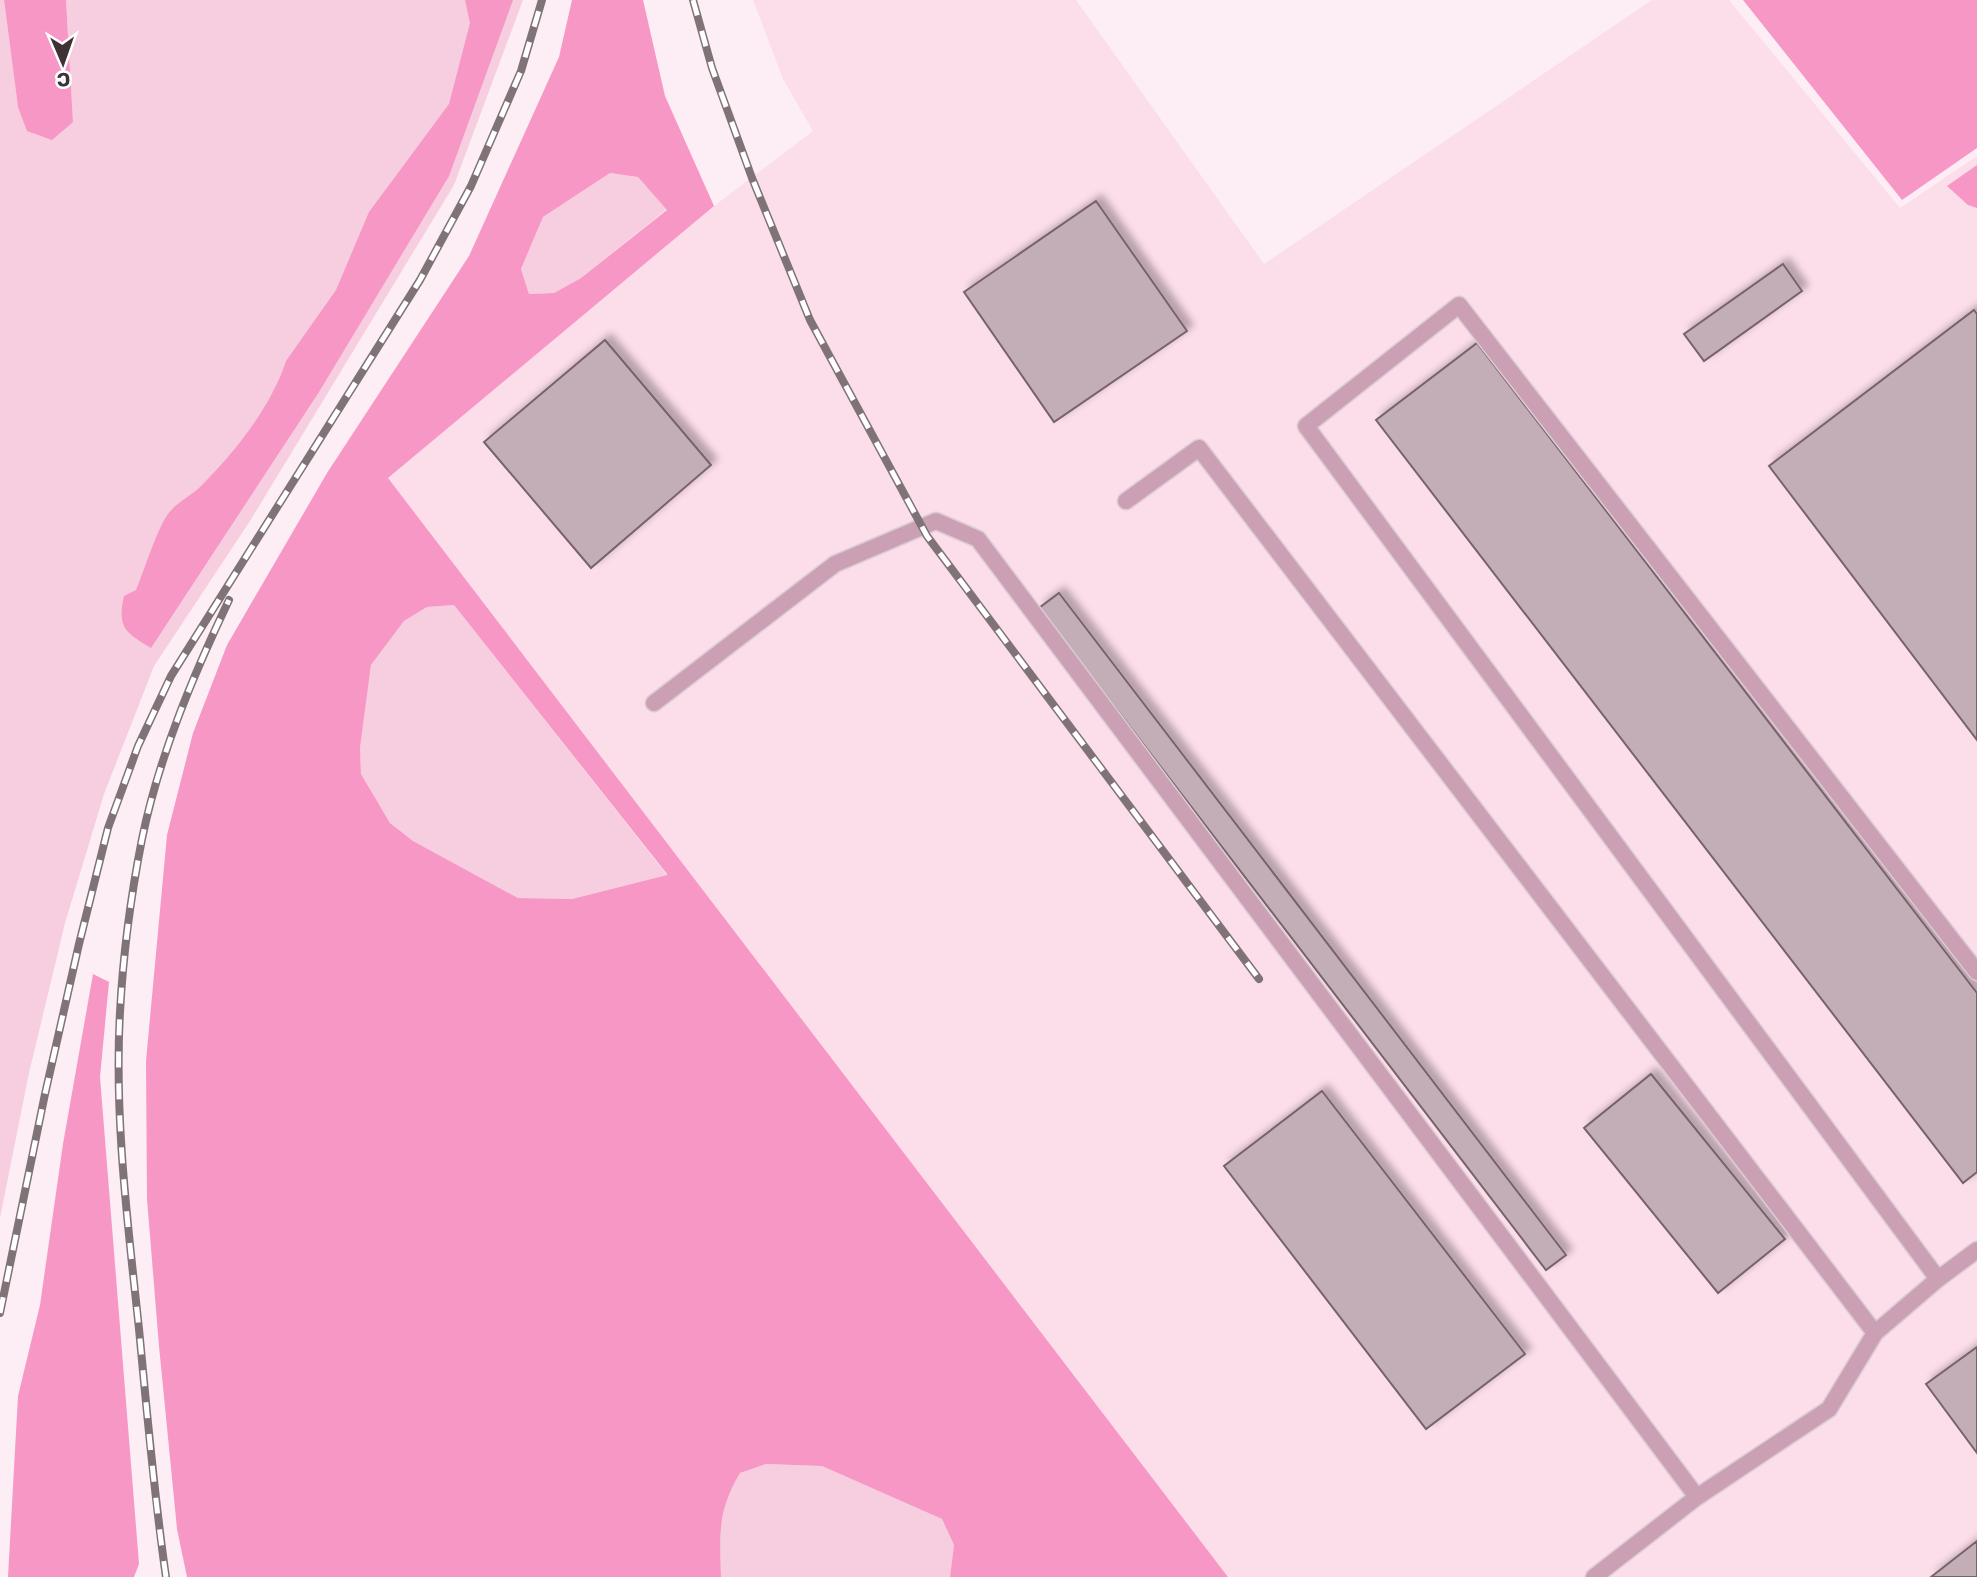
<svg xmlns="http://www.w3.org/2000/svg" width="1977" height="1577" font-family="Rubik,sans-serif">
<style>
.built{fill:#fcddea}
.green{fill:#f7cde0}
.forest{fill:#f797c5;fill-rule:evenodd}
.building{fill:#c3adb6;stroke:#77636b;stroke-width:2;filter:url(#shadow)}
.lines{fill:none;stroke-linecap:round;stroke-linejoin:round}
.lane-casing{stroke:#daccd2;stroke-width:19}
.lane{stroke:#cca0b4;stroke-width:16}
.rail-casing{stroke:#7f7378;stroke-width:8}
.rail{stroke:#fff;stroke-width:5;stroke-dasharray:16;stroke-linecap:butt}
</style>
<defs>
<filter id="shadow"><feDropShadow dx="6" dy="-6" stdDeviation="3.5" flood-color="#0004"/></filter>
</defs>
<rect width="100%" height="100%" fill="#fceef4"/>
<!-- built -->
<path class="built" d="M753,0h323l188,264 388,-264h77l171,208 77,-52v1421h-749l-840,-1099 326,-272 99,-75 -30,-52z"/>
<!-- green -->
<path class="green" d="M0,0h4l14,107 55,15 -7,-122h457l-69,185 -204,336 -96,145 -50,128 -39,129 -36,150 -29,145z
M610,173l28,4 29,32 -86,69 -27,15 -25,1 -8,-25 22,-52z
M454,605l213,270 -95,24 -54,-1 -105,-57 -23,-18 -29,-49 -1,-26 11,-83 33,-44 23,-14z
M766,1464l56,2 120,53 12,26 -4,32h-229c-1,-44 -4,-65 19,-104z"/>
<!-- forest -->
<path class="forest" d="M4,0h62l7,122 -21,18 -25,-9 -9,-24z
M465,0h48l-64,176 -130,216 -168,256c-26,-16 -34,-20 -27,-52l12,-6c8,-19 21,-61 32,-76 9,-12 23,-18 33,-28 34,-34 70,-79 85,-125l50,-71 33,-78 80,-108 21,-81z
M572,0h71l22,96 49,110 -326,272 840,1099h-278l4,-32 -12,-26 -120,-53 -56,-2 -26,9c-23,39 -20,61 -19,104h-534l-10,-48 -18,-183 -12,-147 -1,-138 21,-226 26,-102 34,-88 100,-172 142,-217 90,-199zM610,173l28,4 29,33 -86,68 -27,15 -25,1 -8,-25 22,-52zM454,605l213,269v1l-95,24 -54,-1 -105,-57 -23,-18 -29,-49 -1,-26 11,-83 33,-44 23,-14z
M1743,0h234v148l-75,52z
M1977,165v43l-9,-3 -21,-19z
M93,974l16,8 -9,95 39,487 -5,13h-126l10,-181 22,-91 23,-161z"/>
<!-- building -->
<path class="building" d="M1096,201l91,130 -133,91 -90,-130z
M1783,264l19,27 -98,70 -20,-27z
M1974,310l3,4v426l-208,-274z
M605,340l106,125 -120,103 -107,-126z
M1477,343l500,650v179l-14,11 -587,-763z
M1059,593l507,662 -20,15 -507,-662z
M1651,1074l134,165 -67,54 -134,-165z
M1322,1091l203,263 -99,75 -202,-263z
M1977,1347v106l-51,-69z
M1977,1541v36h-46z"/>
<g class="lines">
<defs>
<path id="lane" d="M1126,501l73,-53 676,885
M654,703l181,-139 101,-43 42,18 719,958
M1938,1279l-632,-853 153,-121 518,667
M1594,1577l103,-80 132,-88 46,-76 63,-54 39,-29"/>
</defs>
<!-- lane casing -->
<use href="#lane" class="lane-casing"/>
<!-- lane -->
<use href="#lane" class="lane"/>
<defs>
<path id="rail" d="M693,0l19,68 40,110 58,142 117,216 332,443
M0,1313l45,-219 34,-150 29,-116 30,-82 33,-70 249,-396 51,-94 50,-115 21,-71
M166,1577c-12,-82 -19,-165 -27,-248 -11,-104 -25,-211 -19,-317 3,-57 11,-117 22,-173 17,-83 51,-163 87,-239"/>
</defs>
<!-- rail casing -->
<use href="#rail" class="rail-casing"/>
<!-- rail -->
<use href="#rail" class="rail"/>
</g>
<!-- north arrow -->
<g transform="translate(63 63) rotate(178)" stroke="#ffffff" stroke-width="5" paint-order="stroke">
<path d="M0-5L12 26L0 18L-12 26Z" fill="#3d3337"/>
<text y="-10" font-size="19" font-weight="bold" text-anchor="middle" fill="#3d3337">С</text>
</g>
</svg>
